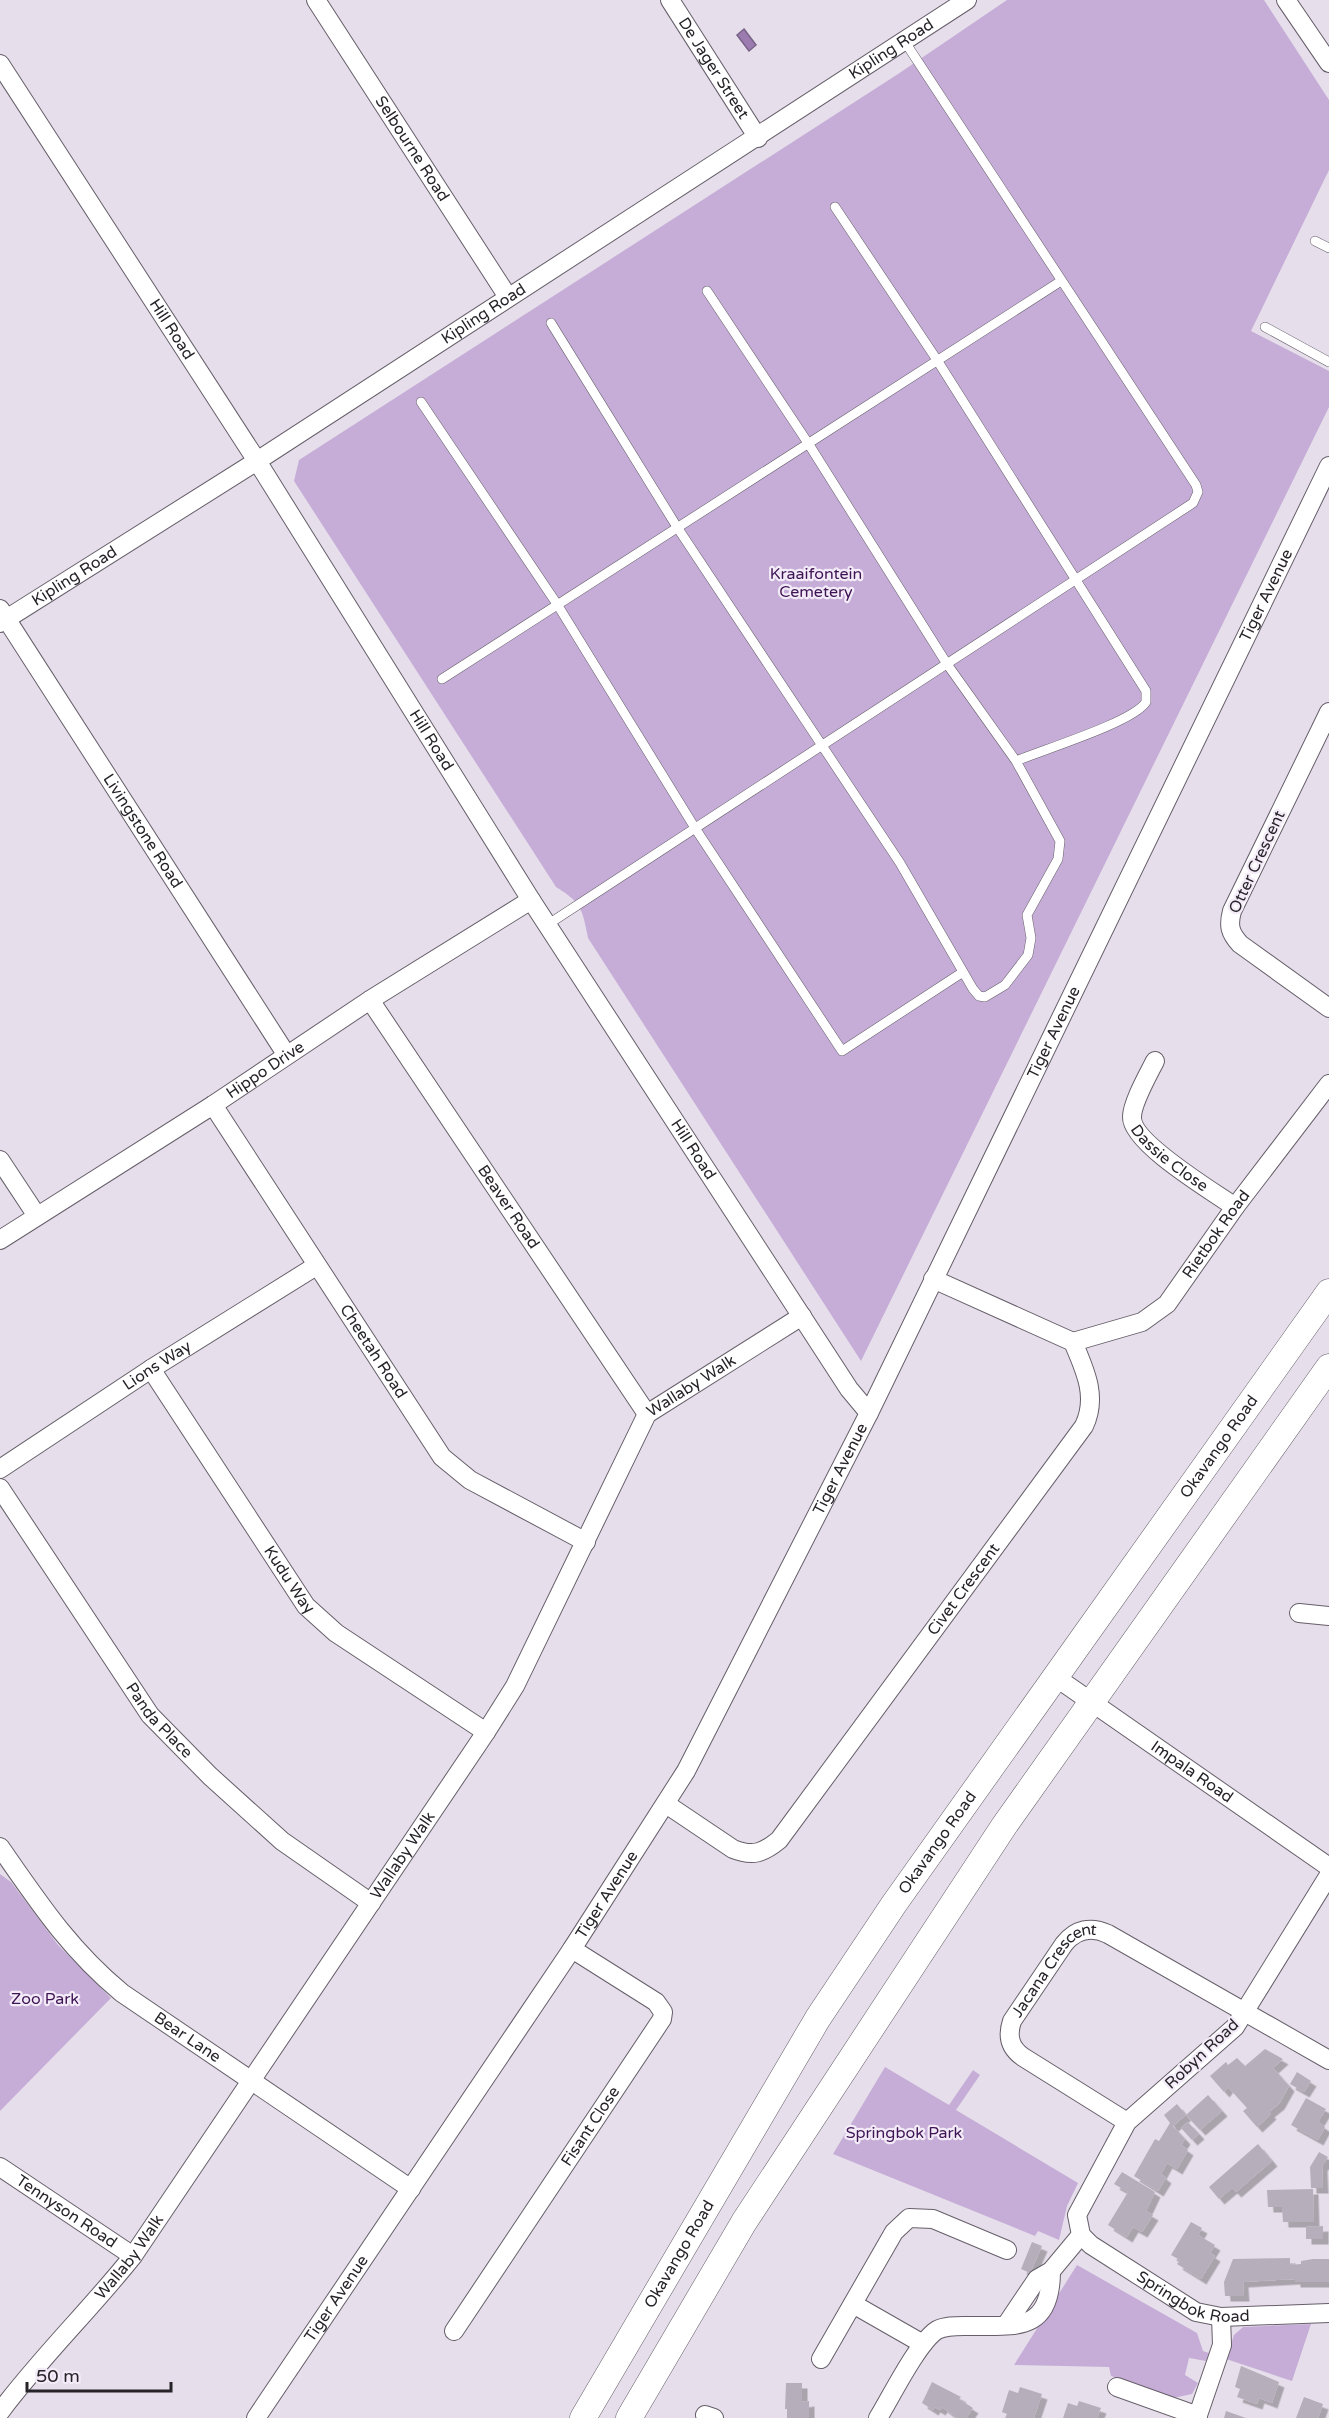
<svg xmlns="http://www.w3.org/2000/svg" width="1329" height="2418" font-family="'Varela Round',sans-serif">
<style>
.green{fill:#c6add7}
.water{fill:#9c7cb0;stroke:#796288;stroke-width:1.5}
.building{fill:#b6afbb;filter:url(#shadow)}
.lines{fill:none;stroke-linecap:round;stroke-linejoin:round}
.lane-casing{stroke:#665f6a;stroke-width:10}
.street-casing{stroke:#665f6a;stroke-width:20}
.secondary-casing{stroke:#665f6a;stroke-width:27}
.lane{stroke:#fff;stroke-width:9}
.street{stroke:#fff;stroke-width:18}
.secondary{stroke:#fff;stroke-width:26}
.labels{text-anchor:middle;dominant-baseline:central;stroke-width:4.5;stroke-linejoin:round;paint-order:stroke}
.street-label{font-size:16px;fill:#272429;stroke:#f3ecf8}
.park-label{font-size:16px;fill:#3f1454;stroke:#f3ecf8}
</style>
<defs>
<filter id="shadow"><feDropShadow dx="5.5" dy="5.5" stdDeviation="0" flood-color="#0004"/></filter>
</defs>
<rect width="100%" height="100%" fill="#e6dfeb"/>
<!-- green -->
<path class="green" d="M1007,0h257l65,100v70l-78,161 78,40v36l-468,954 -273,-423c-6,-29 -6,-35 -32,-51l-262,-406 5,-21 599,-386z
M0,1874l11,8 47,63 53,53 -111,113z
M885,2067l64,38 24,-35 7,5 -24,35 122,73 -11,23 -8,34 -21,-9 -3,5 -202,-82z
M1077,2265l120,68 6,18 6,2 -3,8 -17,-3 -4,17 13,8 -6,11 -19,4 -62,-22 -2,-9 -95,-2z
M1311,2324l-19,57 -66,-22 8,-24 9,-8z"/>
<!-- water -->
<path class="water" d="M744,29l12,16 -7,6 -12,-16z"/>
<!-- building -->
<path class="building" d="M1265,2049l18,10 -10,9 16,18 -10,18 -10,8 2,2 -14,13 -14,-16 4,-3 -19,-21 -4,5 -14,-16 16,-14 2,3 9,-7 8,8z
M1297,2072l14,9 -7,11 -14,-8z
M1208,2095l14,16 -22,19 -14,-15 -13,11 12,13 -4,6 7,5 -11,19 -10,-6 -6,11 5,4 -8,13 -24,-15 21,-37 4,2 11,-18 -6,-8 13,-11 9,11z
M1306,2098l20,11 -8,13 7,5 -7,13 -27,-15z
M1188,2122l11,12 -7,6 -11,-12z
M1258,2144l14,17 -36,31 -4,-4 -13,11 -10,-12z
M1319,2152l9,5 -6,9 1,22h-12l-1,-21z
M1122,2172l33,20 -9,19 7,4 -11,17 -9,-5 -6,10 -19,-12 20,-33 -14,-8z
M1313,2189l1,33h-31l-1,-15h-14l-1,-17z
M1191,2222l11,6 -4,7 17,10 -5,8 5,3 -14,23 -24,-15 3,-4 -9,-5z
M1323,2226v13h-17v-12z
M1032,2242l10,4 -12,27 -9,-4z
M1290,2258v7l11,-1v-3l12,-2h16v23h-34v-3l-52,3 1,14h-19l-1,-14 9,-23z
M1241,2366l38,16 -7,21 -13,-5 -2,6 -20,-7 3,-8 -5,-2z
M932,2382l29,15 -2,2 14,9 -7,10h-9l-15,-11 -2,3 -5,-3 -2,3 -11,-7z
M786,2383h16v19l7,-1v17h-22v-9h-2z
M1020,2387l22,7 -8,24h-29l2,-4 -5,-2 7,-22 9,3z
M1304,2397l19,7 -5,14h-22z
M1079,2401l22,7 -4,10h-34l5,-15 9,3z
M1226,2411l20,7h-22z"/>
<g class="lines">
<defs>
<path id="lane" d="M835,207l102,153 209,331v11c-12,20 -104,48 -130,59
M1315,241l14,7
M551,323l126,204 223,336 73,126 6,7 6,1 20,-12 23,-30 3,-17 -4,-23 31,-56 2,-18 -44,-80 -69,-97 -139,-221 -101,-152
M1265,327l64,35
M421,402l136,202 138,224 147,223 121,-79
M442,679l619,-398
M547,925l646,-422 5,-11 -2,-7 -291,-443"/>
<g id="street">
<path id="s1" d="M316,0l192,297"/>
<path id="s2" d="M670,0l88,138"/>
<path d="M1286,0l43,63"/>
<path id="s3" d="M0,64l257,397 274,439 318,489 20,24"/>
<path id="s4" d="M0,609l286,445"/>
<path id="s5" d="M0,623l257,-162 710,-461"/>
<path d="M1329,712l-97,199c-4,15 -2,22 8,33l89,64"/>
<path id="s6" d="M370,1000l277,414"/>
<path id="s7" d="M1155,1061c-7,14 -23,42 -23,56 -1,26 82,75 103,90"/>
<path id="s8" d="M213,1105l229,352 28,23 116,62"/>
<path d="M0,1160l37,56"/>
<path id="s9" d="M0,1240l213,-135 157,-105 161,-100"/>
<path id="s10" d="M1073,1342l69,-20 25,-18 68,-97 94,-123"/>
<path id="s11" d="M151,1369l155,237 30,27 150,99"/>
<path id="s12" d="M0,1469l151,-100 165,-103"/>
<path id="s13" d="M0,1488l150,227 60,61 72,65 89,62"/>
<path d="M1299,1613l30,3"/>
<path id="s14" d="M1054,1676l275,191"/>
<path id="s15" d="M666,1804l67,45c20,8 30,4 46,-9l305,-414c14,-29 1,-56 -11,-84l-140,-63"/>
<path id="s16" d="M0,1847c39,56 69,102 122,146l289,196"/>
<path id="s17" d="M1329,1875l-94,152 -108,95 -50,93 4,20 10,10 105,67 25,5 108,-4"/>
<path id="s18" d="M1127,2122l-104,-65c-13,-9 -16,-21 -11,-36l52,-77c12,-15 27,-18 44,-10l221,126"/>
<path id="s19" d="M0,2167l133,89"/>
<path d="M853,2304l70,40"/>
<path d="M1006,2325l31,-46 14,-8 30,-36"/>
<path id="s20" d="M454,2331l208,-312 1,-7 -7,-10 -84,-53"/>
<path d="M821,2359l73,-127 15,-14 24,1 74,31"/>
<path d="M1117,2387l81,29"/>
<path id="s21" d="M0,2412c41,-55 90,-102 133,-156l353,-524 29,-46 132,-272 155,-98"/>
<path d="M705,2415l9,3"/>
<path id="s22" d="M256,2418l316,-469 114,-178 183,-358 460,-947"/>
<path d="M878,2418c13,-21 40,-76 59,-88 8,-4 18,-4 27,-4 49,-1 87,9 87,-55"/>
<path d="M1197,2418l25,-73 -1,-28"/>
</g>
<g id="secondary">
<path id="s23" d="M583,2418l235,-400 76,-114 435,-612"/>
<path d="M629,2418l115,-196 260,-396 325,-459"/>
</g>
</defs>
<!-- lane casing -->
<use href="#lane" class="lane-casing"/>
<!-- street casing -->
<use href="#street" class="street-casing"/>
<!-- secondary casing -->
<use href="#secondary" class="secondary-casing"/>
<!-- lane -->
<use href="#lane" class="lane"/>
<!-- street -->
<use href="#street" class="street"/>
<!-- secondary -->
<use href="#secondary" class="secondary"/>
</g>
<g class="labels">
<!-- street labels -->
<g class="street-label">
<text stroke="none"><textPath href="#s5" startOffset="1060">Kipling Road</textPath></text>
<text stroke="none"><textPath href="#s2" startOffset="81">De Jager Street</textPath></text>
<text stroke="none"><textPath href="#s1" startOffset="177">Selbourne Road</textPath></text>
<text stroke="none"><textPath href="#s5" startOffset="574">Kipling Road</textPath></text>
<text stroke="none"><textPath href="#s3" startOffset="316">Hill Road</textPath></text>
<text stroke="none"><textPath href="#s5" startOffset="88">Kipling Road</textPath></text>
<text stroke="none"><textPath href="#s22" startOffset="2088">Tiger Avenue</textPath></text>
<text stroke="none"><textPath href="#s3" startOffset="802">Hill Road</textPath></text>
<text stroke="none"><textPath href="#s4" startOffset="264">Livingstone Road</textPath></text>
<text transform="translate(1257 862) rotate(-65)">Otter Crescent</text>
<text stroke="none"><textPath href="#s22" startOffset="1602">Tiger Avenue</textPath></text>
<text stroke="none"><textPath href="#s9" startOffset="315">Hippo Drive</textPath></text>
<text stroke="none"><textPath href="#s3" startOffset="1288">Hill Road</textPath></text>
<text stroke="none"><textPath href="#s7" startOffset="118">Dassie Close</textPath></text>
<text stroke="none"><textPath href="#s6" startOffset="249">Beaver Road</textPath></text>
<text stroke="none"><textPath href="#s10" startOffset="188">Rietbok Road</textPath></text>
<text stroke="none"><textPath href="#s8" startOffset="294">Cheetah Road</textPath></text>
<text stroke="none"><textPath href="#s12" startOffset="188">Lions Way</textPath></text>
<text stroke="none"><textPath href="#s21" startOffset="1246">Wallaby Walk</textPath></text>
<text stroke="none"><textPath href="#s23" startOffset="1162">Okavango Road</textPath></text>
<text stroke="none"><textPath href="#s22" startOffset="1116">Tiger Avenue</textPath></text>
<text stroke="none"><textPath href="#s11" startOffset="252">Kudu Way</textPath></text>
<text stroke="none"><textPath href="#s15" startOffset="442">Civet Crescent</textPath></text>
<text stroke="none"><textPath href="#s13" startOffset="282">Panda Place</textPath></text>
<text stroke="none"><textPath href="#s14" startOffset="168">Impala Road</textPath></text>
<text stroke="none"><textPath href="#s23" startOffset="676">Okavango Road</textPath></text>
<text stroke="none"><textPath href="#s21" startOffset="688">Wallaby Walk</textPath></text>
<text stroke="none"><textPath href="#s22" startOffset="630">Tiger Avenue</textPath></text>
<text stroke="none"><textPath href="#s18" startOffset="232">Jacana Crescent</textPath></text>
<text stroke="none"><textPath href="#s16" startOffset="270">Bear Lane</textPath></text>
<text transform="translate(1202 2054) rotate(-43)">Robyn Road</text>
<text stroke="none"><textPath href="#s20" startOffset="246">Fisant Close</textPath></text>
<text stroke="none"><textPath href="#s19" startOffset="80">Tennyson Road</textPath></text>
<text stroke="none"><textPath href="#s23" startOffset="190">Okavango Road</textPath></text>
<text stroke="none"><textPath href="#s21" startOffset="202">Wallaby Walk</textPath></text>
<text stroke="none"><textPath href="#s17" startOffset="580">Springbok Road</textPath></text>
<text stroke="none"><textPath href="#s22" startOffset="144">Tiger Avenue</textPath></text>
</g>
<!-- park labels -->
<g class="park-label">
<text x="816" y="574">Kraaifontein<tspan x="816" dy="18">Cemetery</tspan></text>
<text x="45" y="1999">Zoo Park</text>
<text x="904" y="2133">Springbok Park</text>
</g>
</g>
<!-- scale -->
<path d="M27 2382v9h144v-9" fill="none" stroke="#272429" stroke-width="3"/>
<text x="36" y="2382" font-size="18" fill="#272429" stroke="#f3ecf8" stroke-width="4.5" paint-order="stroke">50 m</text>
</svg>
